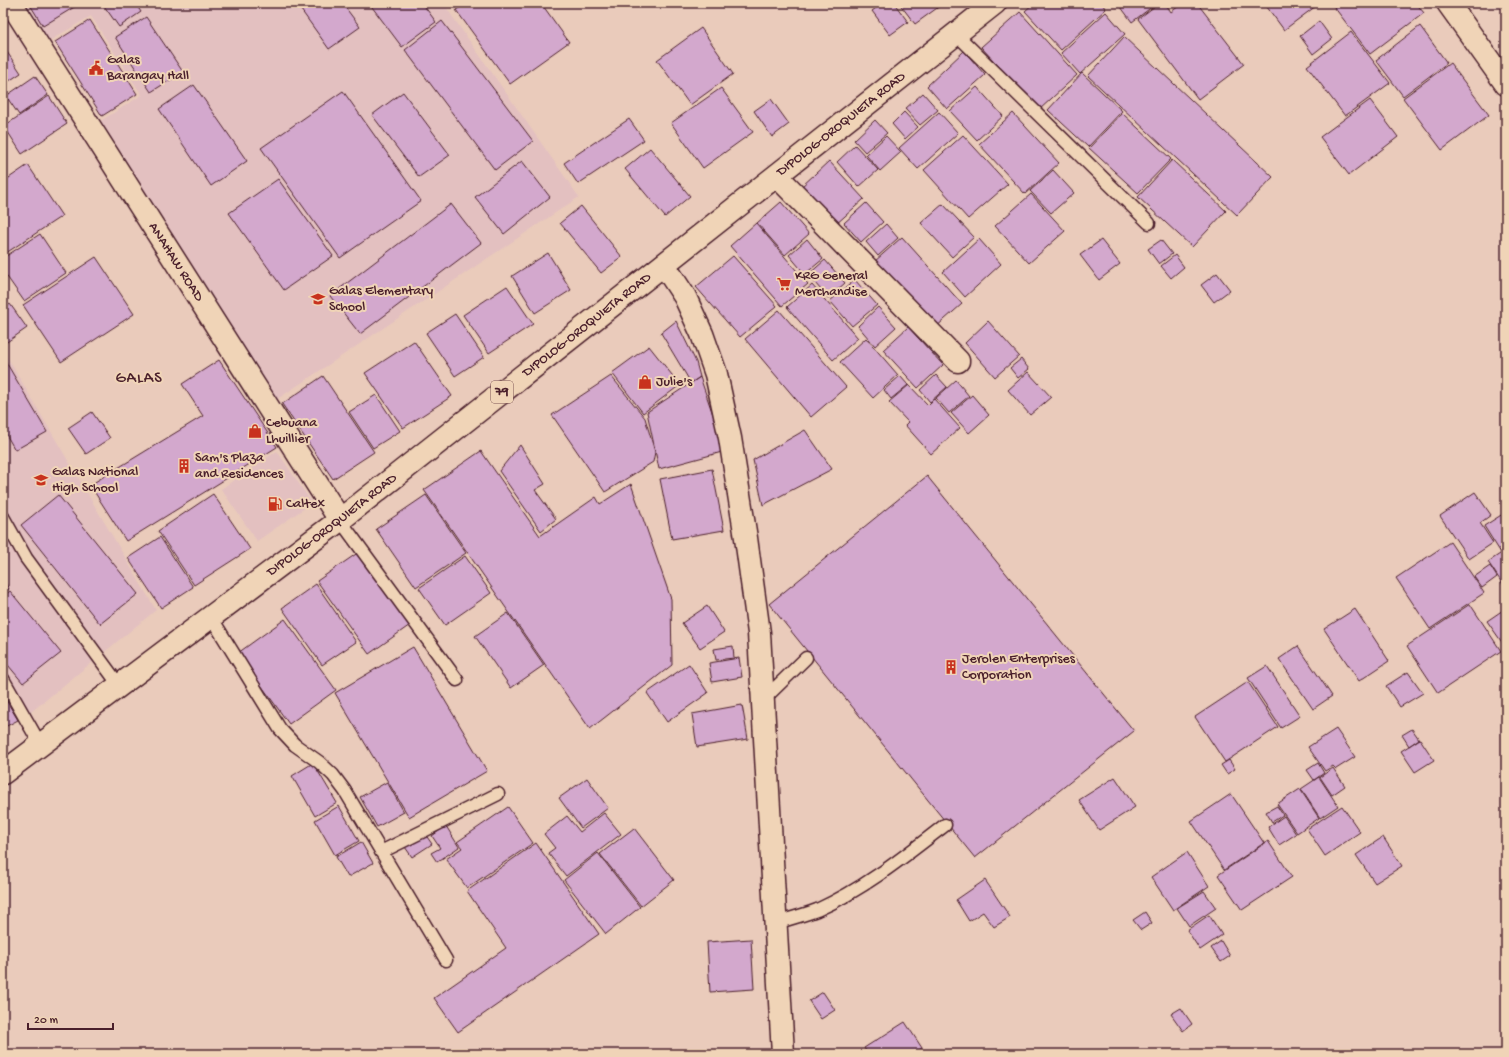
<svg xmlns="http://www.w3.org/2000/svg" width="1509" height="1057" font-family="'Gochi Hand',sans-serif">
<style>
.built{fill:#e3c0c0}
.building{fill:#d3a8cd;stroke:#4a1f2b}
.lines{fill:none;stroke-linecap:round;stroke-linejoin:round}
.service-casing{stroke:#4a1f2b;stroke-width:15}
.minor-casing{stroke:#4a1f2b;stroke-width:25}
.tertiary-casing{stroke:#4a1f2b;stroke-width:25}
.primary-casing{stroke:#4a1f2b;stroke-width:25}
.service{stroke:#f0d4b7;stroke-width:12}
.minor{stroke:#f0d4b7;stroke-width:22}
.tertiary{stroke:#f0d4b7;stroke-width:22}
.primary{stroke:#f0d4b7;stroke-width:22}
.labels{text-anchor:middle;dominant-baseline:central;stroke-width:4;stroke-linejoin:round;paint-order:stroke}
.shield{fill:#f0d4b7;stroke:#7c5555;stroke-width:1}
.shield-label{font-size:13px;font-weight:bold;fill:#4a1f2b}
.poi-label{font-size:14px;fill:#4a1f2b;stroke:#f0d4b7;text-anchor:start}
.street-label{font-size:14px;fill:#4a1f2b;stroke:#f0d4b7}
.quarter-label{font-size:16px;letter-spacing:1px;fill:#4a1f2b;stroke:#f0d4b7}
</style>
<rect width="100%" height="100%" fill="#eacbbb"/>
<filter id="ink" filterUnits="userSpaceOnUse"><feTurbulence type="fractalNoise" baseFrequency=".025" numOctaves="2"/><feDisplacementMap in="SourceGraphic" scale="8" xChannelSelector="R" yChannelSelector="G"/><feConvolveMatrix kernelMatrix="1 2 1 2 8 2 1 2 1" color-interpolation-filters="sRGB"/></filter>
<g filter="url(#ink)">
<!-- built -->
<path class="built" d="M25,3h418l136,194 -306,205 -174,-280 43,-27 -51,-79 -42,25z
M3,350l153,260 -130,106 -23,-39z
M277,451l35,52 -55,38 -36,-52z"/>
<!-- building -->
<path class="building" d="M29,3h52l-38,23z
M102,3h33l6,9 -22,15z
M296,3h46l18,24 -31,22z
M369,3h53l14,19 -34,25z
M467,3h74l28,39 -59,42 -54,-74z
M883,3h11l14,19 -18,13 -18,-24z
M899,3h45l-29,21z
M1034,3h67l5,6 -45,41 -36,-39z
M1118,3h39l-25,19z
M1159,3h6l6,9 12,-9h14l47,61 -46,35 -60,-80z
M1264,3h56l-36,27z
M1331,3h85l8,10 -54,41z
M1020,12l57,63 -38,35 -58,-63z
M1106,12l19,22 -45,40 -19,-21z
M146,17l37,55 -32,20 -36,-55z
M90,20l47,74 -35,22 -47,-74z
M442,21l91,120 -38,29 -90,-120z
M1319,21l13,18 -19,15 -13,-18z
M1420,26l27,37 -44,33 -27,-36z
M701,28l32,46 -43,31 -33,-45z
M1351,32l39,51 -45,33 -38,-50z
M1124,37l149,140 -36,38 -149,-139z
M964,51l21,24 -38,34 -20,-23z
M7,52l14,21 -18,12v-31z
M1450,63l39,52 -47,35 -39,-52z
M1082,73l40,38 -34,36 -40,-37z
M35,76l13,19 -29,20 -13,-19z
M194,85l53,76 -36,25 -52,-77z
M977,87l26,29 -26,24 -27,-29z
M721,88l32,44 -50,36 -32,-45z
M343,91l78,110 -81,57 -79,-110z
M403,92l47,63 -31,22 -47,-62z
M923,93l15,17 -18,15 -15,-16z
M49,96l18,28 -45,30 -18,-28z
M771,99l18,25 -17,13 -18,-26z
M1370,100l28,37 -49,38 -29,-38z
M904,112l14,15 -13,12 -13,-15z
M939,112l19,21 -40,36 -19,-21z
M1013,113l46,50 -34,31 -46,-50z
M1122,113l49,46 -33,34 -49,-45z
M629,119l15,21 -66,44 -14,-21z
M875,120l12,13 -22,19 -11,-12z
M963,135l45,49 -40,35 -44,-49z
M886,136l15,16 -21,19 -14,-16z
M855,145l23,25 -19,17 -22,-25z
M650,148l40,48 -25,21 -40,-48z
M1172,160l54,51 -34,36 -54,-50z
M522,161l28,36 -46,37 -29,-37z
M829,161l35,38 -29,26 -34,-38z
M28,165l34,51 -59,39v-73z
M1053,170l21,23 -23,20 -21,-22z
M278,179l55,77 -49,34 -55,-77z
M1031,194l34,37 -36,32 -34,-37z
M781,202l28,32 -24,21 -28,-32z
M866,203l17,19 -22,20 -17,-19z
M451,204l30,39 -121,91 -30,-38z
M943,204l31,33 -22,20 -31,-34z
M581,206l41,51 -21,16 -41,-50z
M756,223l52,61 -26,22 -52,-60z
M886,224l12,14 -20,18 -12,-14z
M40,234l26,39 -42,28 -21,-30v-13z
M902,237l60,67 -27,24 -61,-66z
M807,239l16,20 -18,15 -16,-19z
M979,239l22,25 -36,33 -22,-25z
M1101,240l19,24 -21,16 -19,-25z
M1161,240l11,14 -13,10 -11,-15z
M548,253l23,37 -36,23 -23,-37z
M1175,255l9,12 -13,11 -10,-12z
M733,256l44,50 -37,31 -44,-50z
M96,257l38,57 -73,48 -38,-57z
M825,260l20,23 -17,15 -20,-23z
M1217,273l13,17 -16,12 -13,-17z
M855,280l22,25 -25,21 -22,-25z
M812,285l46,53 -25,22 -46,-53z
M507,286l26,38 -44,29 -26,-38z
M10,304l17,24 -23,16 -1,-35z
M878,307l18,20 -21,19 -17,-20z
M779,310l67,77 -35,30 -66,-78z
M455,314l29,43 -29,19 -29,-43z
M676,321l20,41 4,15 -9,6 -30,-50z
M988,321l31,35 -24,21 -30,-34z
M908,327l35,38 -25,23 -35,-38z
M866,338l32,37 -25,23 -33,-36z
M414,341l38,55 -49,32 -38,-55z
M649,346l31,39 -37,28 -31,-40z
M3,357l44,75 -32,18 -12,-21z
M1021,359l8,10 -11,9 -8,-10z
M219,360l58,87 -151,94 -36,-56 113,-69 -21,-32z
M1028,372l23,25 -21,18 -22,-25z
M936,375l11,12 -17,15 -10,-12z
M323,376l51,76 -41,27 -51,-75z
M611,376l34,42 10,34 -2,10 -48,30 -53,-77z
M900,376l8,9 -17,14 -7,-9z
M700,377l20,58 2,17 -63,17 -12,-57z
M956,380l13,16 -20,17 -13,-15z
M909,385l19,20 6,-6 26,29 -29,26 -26,-29 3,-3 -19,-20z
M376,395l24,36 -27,17 -24,-36z
M972,395l17,20 -20,18 -18,-20z
M92,412l18,26 -24,16 -18,-26z
M805,430l27,39 -69,36 -10,-45z
M520,445l25,39 -10,6 21,29 -15,12 -42,-60z
M481,451l59,85 56,-39 4,7 31,-20 40,115 1,66 -82,64 -166,-239z
M712,469l12,61 -52,9 -12,-60z
M927,476l207,255 -159,127 -206,-254z
M1475,492l16,23 -11,8 13,20 -24,16 -29,-43z
M213,494l37,55 -56,36 -36,-54z
M58,495l80,99 -38,30 -79,-99z
M426,495l40,58 -50,34 -40,-58z
M1506,512v37l-5,4 -17,-27z
M160,537l33,50 -32,21 -33,-50z
M1450,542l34,51 -54,36 -34,-51z
M1506,550v39l-18,-27z
M359,552l51,73 -41,29 -52,-73z
M465,556l26,37 -46,32 -26,-37z
M1490,566l7,11 -15,11 -8,-11z
M3,579l6,10 -6,4z
M316,584l40,58 -34,23 -40,-57z
M10,591l51,62 -38,30 -20,-24v-62z
M1470,604l31,47 -63,42 -31,-47z
M707,606l17,26 -24,16 -18,-25z
M1506,608v40l-19,-27z
M1355,609l34,52 -30,20 -35,-52z
M508,613l36,52 -33,23 -36,-52z
M285,619l51,71 -47,34 -51,-71z
M733,646l1,12 -18,2 -2,-11z
M1298,646l34,50 -19,13 -34,-50z
M413,647l74,124 -78,46 -74,-124z
M739,658l3,19 -30,5 -3,-19z
M689,664l19,29 -41,29 -20,-29z
M1267,666l33,50 -19,12 -33,-50z
M1408,672l15,21 -23,14 -14,-21z
M1248,682l30,45 -53,35 -30,-45z
M3,695l15,25 -15,8z
M742,705l6,34 -51,8 -5,-33z
M1336,729l19,28 -19,12 -3,-3 -8,5 -17,-24z
M1412,729l7,10 -10,7 -7,-11z
M1420,739l14,21 -19,12 -14,-21z
M1229,760l6,9 -8,5 -6,-9z
M313,763l24,40 -22,13 -23,-40z
M1318,763l6,10 -10,7 -7,-10z
M1333,768l12,18 -13,9 -12,-18z
M1115,777l20,30 -36,23 -20,-30z
M1319,777l19,29 -18,12 -19,-29z
M587,778l21,30 -27,20 -22,-30z
M387,782l17,30 -27,15 -17,-30z
M1300,789l19,29 -22,15 -20,-29z
M1231,794l33,49 -40,27 -33,-49z
M339,806l20,35 -24,14 -20,-35z
M1277,806l6,9 -11,7 -6,-10z
M1342,806l18,26 -35,24 -18,-27z
M508,807l25,36 -66,45 -21,-29 16,-11 -5,-6z
M604,813l17,21 -55,42 -18,-23 7,-5 -11,-14 23,-18 13,16z
M1284,816l12,18 -17,11 -11,-18z
M446,826l13,21 -22,15 -6,-9 9,-5 -8,-12z
M634,828l40,52 -33,26 -41,-52z
M425,834l7,10 -20,13 -7,-10z
M1383,837l19,29 -27,17 -19,-28z
M1268,841l24,36 -50,33 -24,-35z
M361,842l12,21 -25,14 -12,-20z
M536,843l63,91 -141,98 -24,-34 72,-50 -39,-57z
M1187,852l22,34 -36,24 -22,-33z
M598,853l42,54 -34,27 -42,-54z
M985,880l25,37 -16,10 -11,-15 -14,9 -13,-21z
M1204,891l12,17 -27,18 -12,-18z
M1145,912l7,11 -11,7 -8,-10z
M1209,915l13,20 -22,15 -13,-20z
M751,939l3,50 -44,3 -3,-50z
M1221,941l9,15 -9,6 -10,-14z
M823,992l12,18 -14,9 -12,-18z
M1181,1008l11,16 -9,7 -12,-17z
M905,1022l17,26 -9,6h-45l-4,-6z"/>
<g class="lines">
<defs>
<path id="service" d="M956,34l193,189
M3,517l23,41 93,127
M340,520l117,160
M211,617l69,112 15,16 24,17 14,13 12,16 101,169
M3,679l37,65
M763,700l43,-42
M381,852l117,-58
M775,923c14,-4 29,-8 42,-13 47,-21 88,-54 128,-85"/>
<path id="minor" d="M777,176l181,185
M664,265l21,32 17,37 14,40 14,64 16,100 13,95 24,421"/>
<g id="tertiary">
<path id="s1" d="M11,3l329,517"/>
</g>
<g id="primary">
<path d="M1448,3l58,81"/>
<path id="s2" d="M3,773l337,-253 655,-517"/>
</g>
</defs>
<!-- service casing -->
<use href="#service" class="service-casing"/>
<!-- minor casing -->
<use href="#minor" class="minor-casing"/>
<!-- tertiary casing -->
<use href="#tertiary" class="tertiary-casing"/>
<!-- primary casing -->
<use href="#primary" class="primary-casing"/>
<!-- service -->
<use href="#service" class="service"/>
<!-- minor -->
<use href="#minor" class="minor"/>
<!-- tertiary -->
<use href="#tertiary" class="tertiary"/>
<!-- primary -->
<use href="#primary" class="primary"/>
</g>
</g>
<!-- icons -->
<defs>
<symbol id="civic-bare" viewBox="-9 -9 18 18"><path d="M-.6-6.5H3V-4.5H.6V-3L4-1V1h2V6H-6V1h2V-1L-.6-3ZM-1.2 2.5V6h2.4V2.5Z" fill="#c8321e" stroke="#f0d4b7" stroke-width="2.5" paint-order="stroke"/></symbol>
<symbol id="supermarket-bare" viewBox="-9 -9 18 18"><path d="M-6-5.5h2.5l.6 2H6L4.5 2H-2.5L-4.4-4H-6ZM-1.5 3.2a1.3 1.3 0 1 0 .1 0ZM3 3.2a1.3 1.3 0 1 0 .1 0Z" fill="#c8321e" stroke="#f0d4b7" stroke-width="2.5" paint-order="stroke"/></symbol>
<symbol id="school-bare" viewBox="-9 -9 18 18"><path d="M0-5L7-2L0 1L-7-2ZM-4 1L0 2.5L4 1V4Q0 6-4 4Z" fill="#c8321e" stroke="#f0d4b7" stroke-width="2.5" paint-order="stroke"/></symbol>
<symbol id="shop-bare" viewBox="-9 -9 18 18"><path d="M-5-2.5h2.3a2.7 3.5 0 0 1 5.4 0H5L5.5 6h-11ZM-1.5-2.5h3a1.5 2.3 0 0 0-3 0Z" fill="#c8321e" stroke="#f0d4b7" stroke-width="2.5" paint-order="stroke"/></symbol>
<symbol id="building-bare" viewBox="-9 -9 18 18"><path d="M-4-6H4V6H1V3H-1V6H-4ZM-2.5-4.3h1.7v1.8h-1.7ZM.8-4.3h1.7v1.8H.8ZM-2.5-1h1.7V.8h-1.7ZM.8-1h1.7V.8H.8Z" fill="#c8321e" stroke="#f0d4b7" stroke-width="2.5" paint-order="stroke"/></symbol>
<symbol id="fuel-bare" viewBox="-9 -9 18 18"><path d="M-5.5-6h7V0h2V4h1.3V-2.5L3-4.5l.8-.8L6-3V5H2.5V1h-1V6h-7ZM-4.2-4.7v3.2H.2V-4.7Z" fill="#c8321e" stroke="#f0d4b7" stroke-width="2.5" paint-order="stroke"/></symbol>
</defs>
<g fill-rule="evenodd">
<use href="#civic-bare" x="86" y="58" width="20" height="20"/>
<use href="#supermarket-bare" x="774" y="274" width="20" height="20"/>
<use href="#school-bare" x="308" y="289" width="20" height="20"/>
<use href="#shop-bare" x="635" y="372" width="20" height="20"/>
<use href="#shop-bare" x="245" y="421" width="20" height="20"/>
<use href="#building-bare" x="174" y="456" width="20" height="20"/>
<use href="#school-bare" x="31" y="470" width="20" height="20"/>
<use href="#fuel-bare" x="265" y="494" width="20" height="20"/>
<use href="#building-bare" x="941" y="657" width="20" height="20"/>
</g>
<g class="labels">
<!-- shield labels -->
<rect class="shield" x="491" y="381" width="22" height="22" rx="3"/>
<g class="shield-label">
<text x="502" y="392">79</text>
</g>
<!-- poi labels -->
<g class="poi-label">
<text x="107" y="60">Galas<tspan x="107" dy="16">Barangay Hall</tspan></text>
<text x="795" y="276">KRG General<tspan x="795" dy="16">Merchandise</tspan></text>
<text x="329" y="291">Galas Elementary<tspan x="329" dy="16">School</tspan></text>
<text x="656" y="382">Julie's</text>
<text x="266" y="423">Cebuana<tspan x="266" dy="16">Lhuillier</tspan></text>
<text x="195" y="458">Sam's Plaza<tspan x="195" dy="16">and Residences</tspan></text>
<text x="52" y="472">Galas National<tspan x="52" dy="16">High School</tspan></text>
<text x="286" y="504">Caltex</text>
<text x="962" y="659">Jerolen Enterprises<tspan x="962" dy="16">Corporation</tspan></text>
</g>
<!-- street labels -->
<g class="street-label">
<text stroke="none"><textPath href="#s2" startOffset="1060">DIPOLOG-OROQUIETA ROAD</textPath></text>
<text stroke="none"><textPath href="#s1" startOffset="307">ANAHAW ROAD</textPath></text>
<text stroke="none"><textPath href="#s2" startOffset="736">DIPOLOG-OROQUIETA ROAD</textPath></text>
<text stroke="none"><textPath href="#s2" startOffset="412">DIPOLOG-OROQUIETA ROAD</textPath></text>
</g>
<!-- quarter labels -->
<g class="quarter-label">
<text x="139" y="379">GALAS</text>
</g>
</g>
<!-- margin -->
<rect width="1509" height="1057" fill="none" stroke="#f0d4b7" stroke-width="16"/>
<rect x="8" y="8" width="1493" height="1041" fill="none" stroke="#4a1f2b" stroke-width="1.5" filter="url(#ink)"/>
<!-- scale -->
<path d="M28 1023v6h85v-6" fill="none" stroke="#4a1f2b" stroke-width="2"/>
<text x="34" y="1023" font-size="12" fill="#4a1f2b" stroke="#f0d4b7" stroke-width="3" paint-order="stroke">20 m</text>
</svg>
